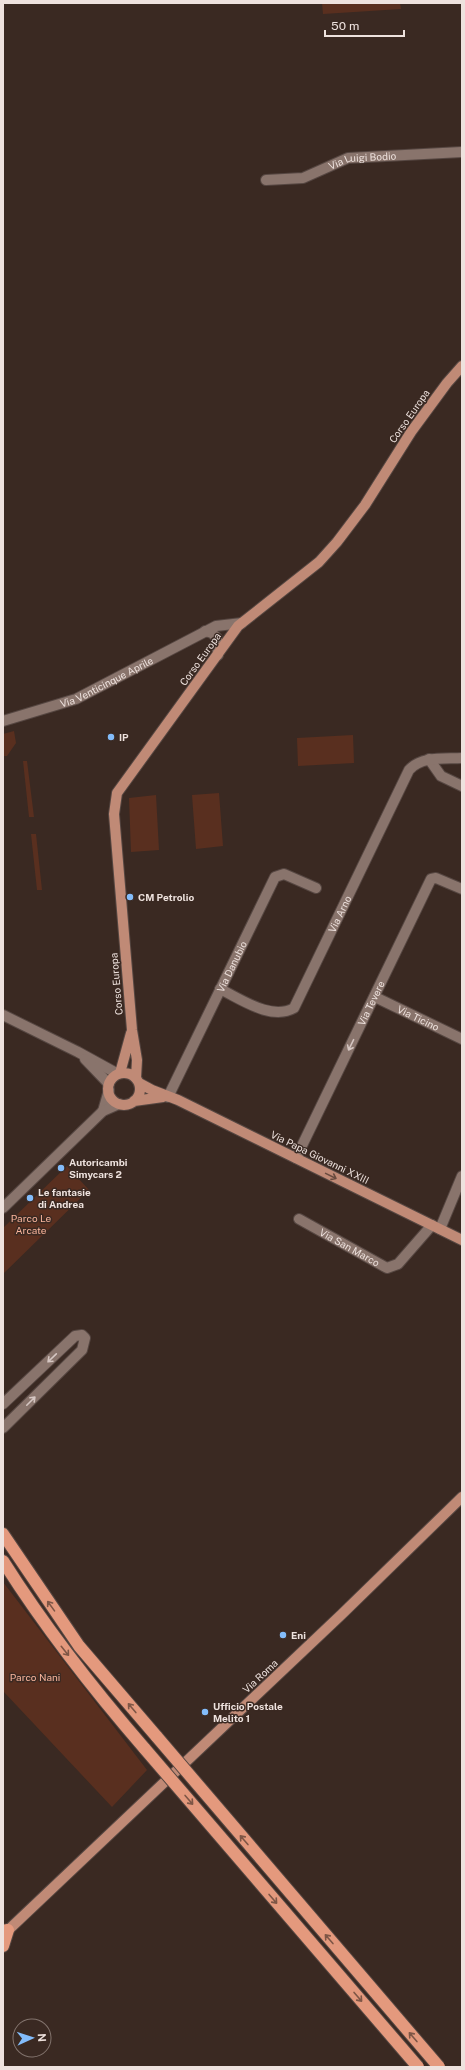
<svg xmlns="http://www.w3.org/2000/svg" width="465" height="2070" font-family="'Public Sans',sans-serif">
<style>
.green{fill:#592f1f}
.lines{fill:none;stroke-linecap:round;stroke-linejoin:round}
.street-casing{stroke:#564742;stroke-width:12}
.primary-casing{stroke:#564742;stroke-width:12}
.highway-casing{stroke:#564742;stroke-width:14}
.street{stroke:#89746c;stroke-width:10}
.primary{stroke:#c08a76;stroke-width:10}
.highway{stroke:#e4997d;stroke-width:12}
.highway-bridge-casing{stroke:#564742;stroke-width:14;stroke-linecap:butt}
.highway-bridge{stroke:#e4997d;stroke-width:12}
.oneway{stroke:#d5c6c2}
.oneway2{stroke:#694b3f}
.oneway3{stroke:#7e5646}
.poi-dot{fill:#83bcfa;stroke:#3a2922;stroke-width:1.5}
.labels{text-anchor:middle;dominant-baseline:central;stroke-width:3;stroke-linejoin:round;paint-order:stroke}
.street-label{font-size:10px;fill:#eee2de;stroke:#3a2922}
.poi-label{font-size:10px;font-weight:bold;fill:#eee2de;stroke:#3a2922;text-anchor:start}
.park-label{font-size:10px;fill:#fab59c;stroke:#3a2922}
</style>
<rect width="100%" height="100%" fill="#3a2922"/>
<!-- green -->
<path class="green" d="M322,3h78l1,6 -78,5z
M14,731l2,12 -9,13h-4v-22z
M353,735l1,28 -56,3 -1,-28z
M23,761h4l7,56h-5z
M219,793l4,53 -27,3 -4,-54z
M156,795l3,55 -28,2 -2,-54z
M31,834h5l6,56h-5z
M67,1166l22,24 -86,84v-46z
M3,1582l144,188 -35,37 -109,-116z"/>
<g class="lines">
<defs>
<g id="street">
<path id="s1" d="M266,180l37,-2 45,-20 114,-6"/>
<path d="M205,631l7,2 5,5 1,17"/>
<path id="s2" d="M3,721l73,-22 140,-73 26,-3"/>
<path d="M429,759l12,17 21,10"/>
<path id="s3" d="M220,989c21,10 51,32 74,19l115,-238c13,-14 34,-11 53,-12"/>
<path id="s4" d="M375,997l87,42"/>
<path d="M3,1015l75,37 40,22"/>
<path d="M85,1059l24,25"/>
<path id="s5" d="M168,1097l107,-220 9,-3 32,14"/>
<path d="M103,1111l6,-21"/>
<path id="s6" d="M296,1158l135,-279 5,-1 26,11"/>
<path d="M3,1208l100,-97 16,-7"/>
<path id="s7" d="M299,1219l88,49 11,-4 34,-39"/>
<path d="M440,1229l22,-53"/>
<path d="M3,1404l72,-68 7,-1 3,3 -3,12 -79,78"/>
</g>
<path id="primary" d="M120,1073l11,-40
M108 1089a16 16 0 1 1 32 0a16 16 0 1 1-32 0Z
M136,1078l1,-18 -5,-30 -18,-216 3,-21 121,-167 81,-64 18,-20 28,-37 46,-73 36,-49 15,-17
M139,1083l13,7 26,10 284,140
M134,1101l29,-4
M3,1935l339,-321 120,-117"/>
<path id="highway" d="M3,1534l76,112 78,91
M3,1561c43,68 90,128 142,188
M3,1931l5,-1 -5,16"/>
</defs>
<!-- street casing -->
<use href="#street" class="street-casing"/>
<!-- primary casing -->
<use href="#primary" class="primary-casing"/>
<!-- highway casing -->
<use href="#highway" class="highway-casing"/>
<!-- street -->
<use href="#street" class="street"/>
<!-- primary -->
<use href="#primary" class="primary"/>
<!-- highway -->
<use href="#highway" class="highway"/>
<defs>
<path id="highway-bridge" d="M157,1737l282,330
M145,1749l273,318"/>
</defs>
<!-- highway-bridge casing -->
<use href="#highway-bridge" class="highway-bridge-casing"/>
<!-- highway-bridge -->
<use href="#highway-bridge" class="highway-bridge"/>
</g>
<!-- one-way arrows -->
<defs><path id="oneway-shaft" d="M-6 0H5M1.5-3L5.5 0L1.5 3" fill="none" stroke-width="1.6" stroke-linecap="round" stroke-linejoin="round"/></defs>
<g class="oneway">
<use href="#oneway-shaft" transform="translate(351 1045) rotate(116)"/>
<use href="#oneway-shaft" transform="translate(52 1358) rotate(136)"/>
<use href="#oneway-shaft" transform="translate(31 1401) rotate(-45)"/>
</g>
<use class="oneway2" href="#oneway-shaft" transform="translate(331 1176) rotate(26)"/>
<g class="oneway3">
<use href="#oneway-shaft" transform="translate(51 1606) rotate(-126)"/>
<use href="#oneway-shaft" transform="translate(65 1651) rotate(51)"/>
<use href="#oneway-shaft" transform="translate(132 1708) rotate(-130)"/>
<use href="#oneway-shaft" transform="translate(189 1800) rotate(49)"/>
<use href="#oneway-shaft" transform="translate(244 1840) rotate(-131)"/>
<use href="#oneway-shaft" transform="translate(273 1899) rotate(49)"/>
<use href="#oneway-shaft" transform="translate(329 1939) rotate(-131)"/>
<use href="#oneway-shaft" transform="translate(358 1997) rotate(49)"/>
<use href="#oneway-shaft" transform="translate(413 2037) rotate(-131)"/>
</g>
<!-- markers -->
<g class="poi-dot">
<circle cx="111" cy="737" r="4"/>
<circle cx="130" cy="897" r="4"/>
<circle cx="61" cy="1168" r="4"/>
<circle cx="30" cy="1198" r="4"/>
<circle cx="283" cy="1635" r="4"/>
<circle cx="205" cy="1712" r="4"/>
</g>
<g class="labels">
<!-- street labels -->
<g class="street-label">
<text stroke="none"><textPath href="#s1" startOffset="100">Via Luigi Bodio</textPath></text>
<text transform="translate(409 416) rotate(-55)">Corso Europa</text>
<text transform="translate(200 659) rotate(-54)">Corso Europa</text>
<text stroke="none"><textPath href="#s2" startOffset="111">Via Venticinque Aprile</textPath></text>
<text stroke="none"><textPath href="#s3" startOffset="184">Via Arno</textPath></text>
<text stroke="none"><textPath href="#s5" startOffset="145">Via Danubio</textPath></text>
<text transform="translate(116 984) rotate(-95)">Corso Europa</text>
<text stroke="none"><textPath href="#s6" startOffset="172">Via Tevere</textPath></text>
<text stroke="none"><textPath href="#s4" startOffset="48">Via Ticino</textPath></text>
<text transform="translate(320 1157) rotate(26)">Via Papa Giovanni XXIII</text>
<text stroke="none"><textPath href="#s7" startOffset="58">Via San Marco</textPath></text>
<text transform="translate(260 1676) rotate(-43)">Via Roma</text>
</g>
<!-- poi labels -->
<g class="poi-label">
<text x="119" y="737">IP</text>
<text x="138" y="897">CM Petrolio</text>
<text x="69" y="1162">Autoricambi<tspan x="69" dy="12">Simycars 2</tspan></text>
<text x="38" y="1192">Le fantasie<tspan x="38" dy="12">di Andrea</tspan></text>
<text x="291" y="1635">Eni</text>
<text x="213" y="1706">Ufficio Postale<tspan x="213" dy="12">Melito 1</tspan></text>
</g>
<!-- park labels -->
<g class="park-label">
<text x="31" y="1218">Parco Le<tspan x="31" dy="12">Arcate</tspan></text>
<text x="35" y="1677">Parco Nani</text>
</g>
</g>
<!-- border -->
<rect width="465" height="2070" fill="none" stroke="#eee2de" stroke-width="8"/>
<!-- north arrow -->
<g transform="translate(32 2038) rotate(87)"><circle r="19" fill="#3a2922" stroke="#82736d"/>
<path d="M0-3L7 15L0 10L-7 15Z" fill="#83bcfa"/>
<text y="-6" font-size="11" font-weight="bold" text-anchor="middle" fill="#eee2de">N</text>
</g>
<!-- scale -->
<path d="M325 30v6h79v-6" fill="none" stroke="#eee2de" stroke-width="2"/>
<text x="331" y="30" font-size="12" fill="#eee2de" stroke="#3a2922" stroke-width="3" paint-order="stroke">50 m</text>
</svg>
